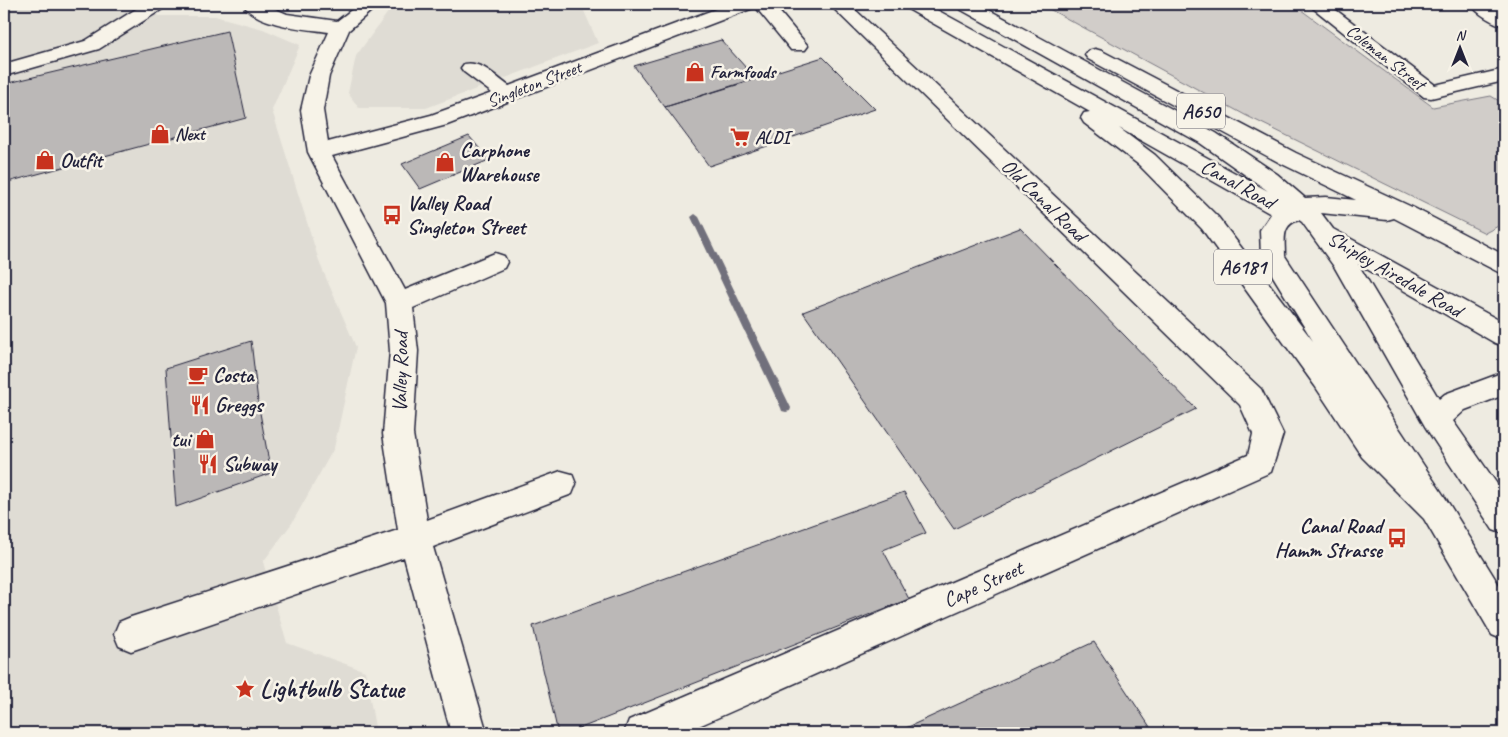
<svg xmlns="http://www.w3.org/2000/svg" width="1508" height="737" font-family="Caveat,sans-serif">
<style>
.built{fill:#dfdcd4}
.green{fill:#d1cdc9;stroke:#7a7882}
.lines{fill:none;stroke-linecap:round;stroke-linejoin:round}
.stream{fill:#716f7b;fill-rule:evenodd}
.building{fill:#bbb8b7;stroke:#22223b}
.minor-casing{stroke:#22223b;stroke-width:3}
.major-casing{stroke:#22223b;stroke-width:3}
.minor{fill:#f7f3e8;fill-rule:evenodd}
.major{fill:#f7f3e8;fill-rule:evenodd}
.labels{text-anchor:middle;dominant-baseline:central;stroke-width:5;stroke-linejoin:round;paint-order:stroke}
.far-street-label{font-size:18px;fill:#22223b;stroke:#f7f3e8}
.far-poi-label{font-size:18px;font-weight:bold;fill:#22223b;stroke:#f7f3e8;text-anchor:start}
.shield{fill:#f7f3e8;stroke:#62616f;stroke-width:1}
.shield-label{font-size:20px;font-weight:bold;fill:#22223b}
.poi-label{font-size:21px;font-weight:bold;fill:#22223b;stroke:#f7f3e8;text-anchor:start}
.street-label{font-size:21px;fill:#22223b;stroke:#f7f3e8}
.near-poi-label{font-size:25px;font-weight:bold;fill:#22223b;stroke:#f7f3e8;text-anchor:start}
</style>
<rect width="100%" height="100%" fill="#eeebe1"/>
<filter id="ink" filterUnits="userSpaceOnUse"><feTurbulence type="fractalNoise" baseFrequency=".02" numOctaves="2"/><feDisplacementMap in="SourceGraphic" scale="10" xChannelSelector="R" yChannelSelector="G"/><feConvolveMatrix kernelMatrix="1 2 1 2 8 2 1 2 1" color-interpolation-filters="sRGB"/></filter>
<g filter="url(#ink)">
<!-- built -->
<path class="built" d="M4,4h148l7,12h56l48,13 37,16 -28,65 48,154 36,83 -22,101 -42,75 -29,39 24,81 78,28 11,62h-372z
M394,4h187l17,39 -172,65h-67l-11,-15 8,-37z"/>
<!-- green -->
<path class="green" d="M1040,4h253l140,103 58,-11 13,8v119l-19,10 -240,-118z"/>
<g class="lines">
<!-- stream -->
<path class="stream" d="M695,214l4,3 92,191 -1,3 -4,1 -4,-1 -1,-3 -90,-191z"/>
</g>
<!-- building -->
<path class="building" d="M227,31l19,87 -242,65v-99z
M721,40l35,39 -91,28 -31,-41z
M823,57l52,52 -166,57 -44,-59z
M469,136l20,24 -69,29 -18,-25z
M1020,228l176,181 -242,120 -151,-217z
M251,341l7,61 13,71 -95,34 -10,-139z
M904,492l22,41 -43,17 26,49 -341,134h-10l-25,-107z
M1094,642l60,91h-259z"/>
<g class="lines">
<defs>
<path id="minor" d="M144,4h22l-2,4 -65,41 -95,27v-12l81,-23z
M243,4h21l23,10 50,7 22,-17h20l-30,26 -20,46 -6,34 5,32 103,-27 61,-22 -28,-21 -3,-4 3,-4c17,-4 32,13 45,22l220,-82h44l35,42 -3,4h-14l-37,-45 -1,3 -306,117 -115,31 73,134 90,-37 9,3 3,6 -3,6 -91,40 5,43 -5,83 14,86 134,-49 11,3 4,10 -4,10 -139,53 54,186h-36l-47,-176 -273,94 -12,-5 -5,-12 5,-12 12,-5 267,-87 -15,-96 7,-83 -4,-48 -78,-151 -7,-42 8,-34 20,-44c-23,-3 -73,-6 -86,-28z
M829,4h20l412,385 22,45 -12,38 -588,261h-59l5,-13 619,-265 5,-21 -13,-29z
M1308,4h20l107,81 69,-16v12l-73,17 -7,-1z
M1471,4h21l12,8v14c-11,-3 -28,-13 -33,-22z"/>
<path id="major" d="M904,4h22l342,187 -68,-48 -242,-135 -2,-4h22l238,129 61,41 28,24 21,-1 30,3 -76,-37 -192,-104 -3,-4 3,-4 7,-2 7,2 194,102 118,55 90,47v20l-110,-57 -7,2 -66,-7 12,16 171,94v23l-9,-3 -137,-79 81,135 6,-5 59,-22v23l-39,15 -12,11 51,73v40l-11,-4 -67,-102 -91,-160 -33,-46 -3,-2c-18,5 -14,19 -14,36l161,243 58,94v47l-12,-5 -68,-116 -62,-62 -47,-71 -113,-157 -63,-64 -55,-42 -3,-5 3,-5 6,-1 -184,-104zM1119,128l152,86 -11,16 1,27 52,84 -95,-124 -63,-62z"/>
</defs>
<!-- minor casing -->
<use href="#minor" class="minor-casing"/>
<!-- major casing -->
<use href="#major" class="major-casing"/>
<!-- minor -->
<use href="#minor" class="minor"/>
<!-- major -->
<use href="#major" class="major"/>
</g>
</g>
<!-- icons -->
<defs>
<symbol id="shop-bare" viewBox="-9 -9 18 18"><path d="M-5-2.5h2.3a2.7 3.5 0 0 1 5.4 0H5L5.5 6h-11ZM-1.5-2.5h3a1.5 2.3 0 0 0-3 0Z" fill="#c8321e" stroke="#f7f3e8" stroke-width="2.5" paint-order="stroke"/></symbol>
<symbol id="supermarket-bare" viewBox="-9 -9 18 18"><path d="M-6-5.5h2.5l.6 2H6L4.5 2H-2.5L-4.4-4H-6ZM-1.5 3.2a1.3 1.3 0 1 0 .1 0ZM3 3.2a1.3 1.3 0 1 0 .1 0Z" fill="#c8321e" stroke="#f7f3e8" stroke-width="2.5" paint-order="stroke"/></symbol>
<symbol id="bus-bare" viewBox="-9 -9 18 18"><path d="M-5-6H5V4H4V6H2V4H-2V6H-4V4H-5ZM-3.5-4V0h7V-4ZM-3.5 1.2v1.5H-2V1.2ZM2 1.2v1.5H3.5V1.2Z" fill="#c8321e" stroke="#f7f3e8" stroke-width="2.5" paint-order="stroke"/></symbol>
<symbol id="cafe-bare" viewBox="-9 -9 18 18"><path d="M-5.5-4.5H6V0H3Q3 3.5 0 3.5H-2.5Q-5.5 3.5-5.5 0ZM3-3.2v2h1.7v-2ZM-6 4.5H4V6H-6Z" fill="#c8321e" stroke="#f7f3e8" stroke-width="2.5" paint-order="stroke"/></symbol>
<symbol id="restaurant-bare" viewBox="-9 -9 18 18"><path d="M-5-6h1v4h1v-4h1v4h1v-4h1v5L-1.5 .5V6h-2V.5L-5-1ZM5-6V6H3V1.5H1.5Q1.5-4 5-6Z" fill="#c8321e" stroke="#f7f3e8" stroke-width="2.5" paint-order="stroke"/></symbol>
<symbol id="sight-bare" viewBox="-9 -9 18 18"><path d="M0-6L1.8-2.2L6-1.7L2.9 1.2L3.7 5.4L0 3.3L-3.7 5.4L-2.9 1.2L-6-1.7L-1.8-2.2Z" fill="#c8321e" stroke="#f7f3e8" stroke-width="2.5" paint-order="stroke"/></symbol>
</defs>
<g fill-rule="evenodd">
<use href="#shop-bare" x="681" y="58" width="28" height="28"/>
<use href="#shop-bare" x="146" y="120" width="28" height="28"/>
<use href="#supermarket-bare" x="726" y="123" width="28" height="28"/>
<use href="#shop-bare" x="31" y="146" width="28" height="28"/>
<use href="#shop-bare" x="431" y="148" width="28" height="28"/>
<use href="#bus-bare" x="378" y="201" width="28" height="28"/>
<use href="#cafe-bare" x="184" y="361" width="28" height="28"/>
<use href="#restaurant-bare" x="186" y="391" width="28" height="28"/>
<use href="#shop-bare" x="191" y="425" width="28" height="28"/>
<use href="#restaurant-bare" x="194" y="450" width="28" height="28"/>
<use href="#bus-bare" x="1383" y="524" width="28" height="28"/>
<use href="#sight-bare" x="231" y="675" width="28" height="28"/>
</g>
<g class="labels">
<!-- far-street labels -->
<g class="far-street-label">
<text transform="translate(1386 57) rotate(38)">Coleman Street</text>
<text transform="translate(534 84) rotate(-21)">Singleton Street</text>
</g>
<!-- far-poi labels -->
<g class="far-poi-label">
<text x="710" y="72">Farmfoods</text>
<text x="175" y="134">Next</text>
<text x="755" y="137">ALDI</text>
</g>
<!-- shield labels -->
<g class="shield">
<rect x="1177" y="93.5" width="48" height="35" rx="4"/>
<rect x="1214" y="249.5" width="58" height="35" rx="4"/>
</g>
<g class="shield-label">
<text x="1201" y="111">A650</text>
<text x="1243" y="267">A6181</text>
</g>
<!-- poi labels -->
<g class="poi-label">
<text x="460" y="150">Carphone<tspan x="460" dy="24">Warehouse</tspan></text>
<text x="60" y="160">Outfit</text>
<text x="407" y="203">Valley Road<tspan x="407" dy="24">Singleton Street</tspan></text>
<text x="213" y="375">Costa</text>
<text x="215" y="405">Greggs</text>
<text x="190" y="439" text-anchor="end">tui</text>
<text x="223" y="464">Subway</text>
<text x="1382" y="526" text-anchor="end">Canal Road<tspan x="1382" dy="24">Hamm Strasse</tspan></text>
</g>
<!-- street labels -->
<g class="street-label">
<text transform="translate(1238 184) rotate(29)">Canal Road</text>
<text transform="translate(1044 200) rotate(44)">Old Canal Road</text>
<text transform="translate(1395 274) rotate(30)">Shipley Airedale Road</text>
<text transform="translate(400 372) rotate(-89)">Valley Road</text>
<text transform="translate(983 584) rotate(-24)">Cape Street</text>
</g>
<!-- near-poi labels -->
<g class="near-poi-label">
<text x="260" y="689">Lightbulb Statue</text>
</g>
</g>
<!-- margin -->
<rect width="1508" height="737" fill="none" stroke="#f7f3e8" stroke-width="20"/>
<rect x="10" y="10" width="1488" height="717" fill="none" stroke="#22223b" stroke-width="2" filter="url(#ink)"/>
<!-- north arrow -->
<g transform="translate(1460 48)" stroke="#f7f3e8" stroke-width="4" paint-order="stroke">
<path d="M0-4L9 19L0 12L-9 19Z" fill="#22223b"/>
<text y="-8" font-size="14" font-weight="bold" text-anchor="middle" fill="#22223b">N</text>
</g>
</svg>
